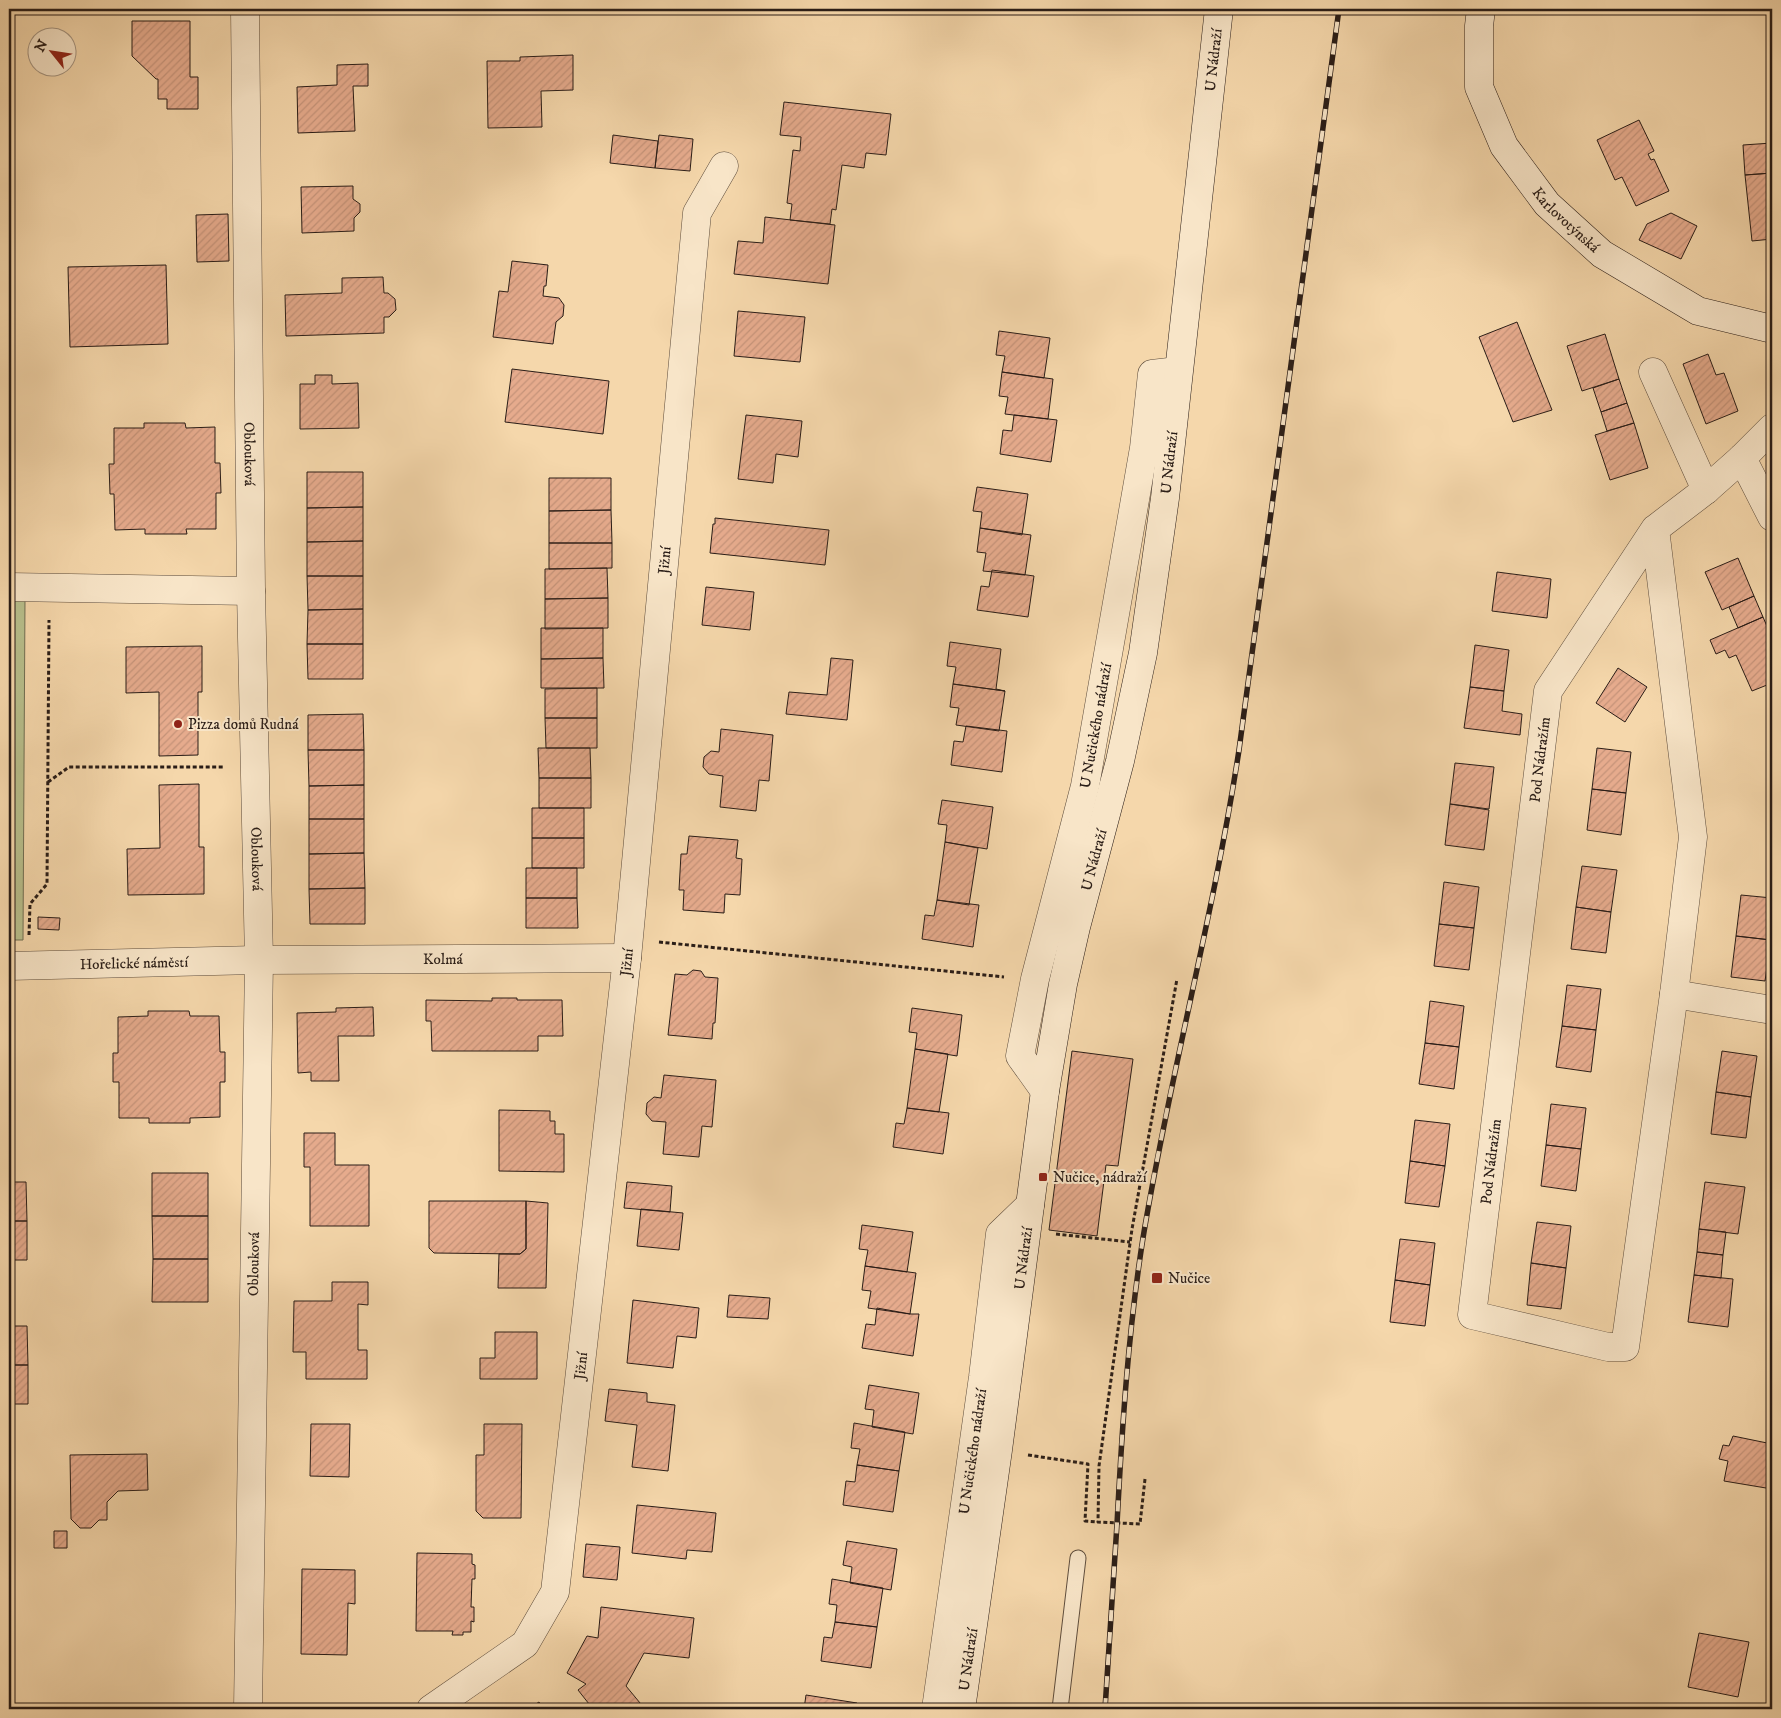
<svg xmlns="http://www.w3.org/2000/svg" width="1781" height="1718" font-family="'IM FELL DW Pica',serif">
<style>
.pitch{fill:#b8bf8c;stroke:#716e52}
.building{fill:url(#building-hatch);stroke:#2a1d17}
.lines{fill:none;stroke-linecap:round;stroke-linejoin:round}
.lane-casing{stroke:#5d4c3c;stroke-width:17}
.street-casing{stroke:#5d4c3c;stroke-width:29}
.secondary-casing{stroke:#2a1d17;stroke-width:29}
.path{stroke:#2a1d17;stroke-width:3;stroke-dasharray:4 2.5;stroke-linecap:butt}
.lane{stroke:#f8e5c8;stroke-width:15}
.street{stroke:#f8e5c8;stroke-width:28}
.secondary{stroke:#f8e5c8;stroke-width:28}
.rail-casing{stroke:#2a1d17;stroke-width:5.5}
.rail{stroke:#f8e5c8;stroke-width:4;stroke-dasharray:11;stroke-linecap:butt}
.poi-dot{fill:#8f2418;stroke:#f8e5c8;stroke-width:2}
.labels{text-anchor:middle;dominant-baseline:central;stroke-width:4;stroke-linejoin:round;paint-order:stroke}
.street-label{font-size:15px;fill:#2a1d17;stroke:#f8e5c8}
.poi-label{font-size:15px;fill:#2a1d17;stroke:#f8e5c8;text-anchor:start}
</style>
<defs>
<pattern id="building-hatch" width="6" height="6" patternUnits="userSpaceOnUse" patternTransform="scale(1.25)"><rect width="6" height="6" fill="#e6ab8d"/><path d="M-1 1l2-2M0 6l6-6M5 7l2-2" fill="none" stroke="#c59379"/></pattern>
</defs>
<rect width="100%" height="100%" fill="#f5d7ab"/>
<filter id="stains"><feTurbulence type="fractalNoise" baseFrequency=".004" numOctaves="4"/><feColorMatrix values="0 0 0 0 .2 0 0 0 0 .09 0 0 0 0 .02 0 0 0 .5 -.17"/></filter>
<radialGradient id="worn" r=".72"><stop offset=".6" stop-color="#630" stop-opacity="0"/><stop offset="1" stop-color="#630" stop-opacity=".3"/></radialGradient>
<!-- pitch -->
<path class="pitch" d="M9,599h16l-2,341h-14z"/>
<!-- building -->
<path class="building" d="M132,21h58v56h8v32h-31v-10h-9v-20h-2l-24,-23z
M573,55v35l-32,1 1,36 -54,1 -1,-67h33v-4z
M368,64v22h-15l2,45 -57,2 -1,-46 40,-2v-20z
M784,102l107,12 -5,41 -20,-2 -2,15 -22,-3 -6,45 -4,-1 -2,15 -40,-4 2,-16 -5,-1 6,-53 7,1 1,-14 -21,-2z
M1639,120l15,31 -6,3 3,6 3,-1 15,32 -33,15 -14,-29 -7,3 -18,-40z
M613,135l45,6 -3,27 -45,-5z
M659,135l34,4 -3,32 -35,-3z
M1772,143v30l-27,2 -2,-30z
M1772,173v66l-20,2 -7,-66z
M353,186v13l7,5v8l-6,6v13l-52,2 -1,-46z
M1671,213l26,13 -16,33 -42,-19 8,-16z
M228,214l1,47 -32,1 -1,-47z
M765,217l70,8 -7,59 -94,-10 4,-33 25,2z
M512,261l36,4 -2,21h-2l-1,10 16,2 5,7 -1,11 -7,6 -3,22 -60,-7 6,-46 9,1z
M166,265l2,79 -98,3 -2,-80z
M383,277l1,16h4l7,6 1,11 -7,7h-5v16l-98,3 -1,-41 57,-2v-15z
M738,311l67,6 -5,45 -66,-6z
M1517,322l35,88 -39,12 -34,-85z
M999,331l51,7 -6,40 -42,-6 3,-16 -9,-1z
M1605,334l14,45 -37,12 -15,-45z
M1708,354l8,21 8,-2 14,38 -32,13 -23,-60z
M512,369l97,12 -6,53 -98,-12z
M1002,372l51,7 -5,40 -43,-5 3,-17 -9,-1z
M315,375h17v9l26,-1 1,45 -59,1v-45h15z
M1619,379l8,24 -26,9 -8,-24z
M1627,403l7,20 -27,8 -6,-19z
M746,415l56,6 -4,36 -22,-3 -3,29 -35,-4z
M1014,415l43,5 -6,42 -51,-8 3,-24 9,1z
M144,423h41l1,5 29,-1v36h5l1,30h-5v36h-30l1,5h-42v-5l-30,1 -1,-36h-4l-1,-30h5v-36h30z
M1634,423l14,45 -38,12 -15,-45z
M307,472h56v35l-56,1z
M549,478h62v32l-62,1z
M977,487l51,7 -6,41 -42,-7 2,-16 -9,-1z
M363,507v34l-56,1v-34z
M611,510l1,33h-63v-32z
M715,518l114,12 -4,35 -115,-12 3,-29h2z
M980,528l51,7 -6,40 -42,-4 3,-18 -9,-1z
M363,541v35h-56v-34z
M549,543h63v25l-63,1z
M1738,558l16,38 -32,14 -17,-38z
M607,568l1,30 -63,1v-30z
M992,570l42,6 -6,41 -51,-7 4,-24 8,1z
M1497,572l54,7 -4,39 -55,-7z
M307,576h56v33l-55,1z
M706,587l48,5 -4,38 -48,-5z
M1754,596l9,21 -25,11 -9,-21z
M608,598v30l-63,1v-30z
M363,609v35h-56l1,-34z
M1763,617l9,21v45l-20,8 -16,-36 -7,3 -4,-8 -9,4 -6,-14z
M541,628h62v30l-62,1z
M950,642l51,7 -5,40 9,2 -52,-7 3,-17 -9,-1z
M307,644h56v35h-55z
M1475,645l34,5 -5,41 -34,-4z
M202,646v46h-4v63l-39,1v-64l-33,1v-46z
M603,658l1,30h-63v-29z
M831,658l22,2 -6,60 -61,-6 3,-22 38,3z
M1618,668l29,19 -22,35 -29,-19z
M953,684l52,7 -6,40 -43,-6 3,-17 -9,-1z
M1470,687l34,4 -2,20 20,3 -2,21 -56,-7z
M597,688v30h-52v-29z
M363,714l1,36h-56v-35z
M545,718h52v30h-51z
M966,726l41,5 -5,41 -51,-7 3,-24 9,1z
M721,729l52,6 -4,46 -10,-1 -3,31 -36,-4 3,-31 -14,-2 -6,-7 1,-10 7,-6 8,1z
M538,748h52l1,30h-52z
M1597,748l34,4 -5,41 -34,-4z
M308,750h56v35l-55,1z
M1455,763l39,4 -5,42 -39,-5z
M539,778h52v30h-52z
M199,784v63h5v47l-76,1 -1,-46 33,-1 -1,-63z
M364,785v34h-55v-33z
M1592,789l34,4 -5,42 -34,-5z
M942,800l51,7 -6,42 -42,-7 2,-17 -9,-1z
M1450,804l39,6 -5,40 -39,-5z
M532,808h52v30h-52z
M309,819h55v34l-55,1z
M689,836l49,4 -2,18 6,1 -2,36 -15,-1 -1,19 -41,-3 1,-20h-5l2,-36h6z
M532,838h52v30h-52z
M945,842l33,6 -9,57 -32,-5z
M364,853l1,35 -56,1v-35z
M1582,866l35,4 -6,42 -35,-5z
M526,868h51v30h-51z
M1444,882l35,5 -5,41 -35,-4z
M365,888v36h-55l-1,-35z
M1741,895l31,3 -1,42 -35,-4z
M526,898h51l1,30h-52z
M937,900l42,5 -6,42 -51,-8 3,-24 9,1z
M1576,907l35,5 -5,41 -35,-4z
M38,917l22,1 -1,12 -21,-1z
M1439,924l35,4 -5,42 -35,-4z
M1736,936l35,4 -6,41 -34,-4z
M693,970l8,1 4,6 13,1 -3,45h-2l-1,16 -44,-4 7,-61 12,1z
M1567,985l34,4 -5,41 -34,-4z
M492,998h25v2h45l1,36h-25v15h-106l-1,-30h-5v-21l66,1z
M1430,1001l34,5 -5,41 -34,-4z
M373,1007l1,29h-36l1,45h-28v-9l-13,1 -1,-60 39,-1v-4z
M912,1008l50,7 -5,41 -42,-7 2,-16 -8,-1z
M148,1011h41l1,5h29l1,36h5v30h-5v35l-30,1v5h-41v-5h-30v-36h-6v-29h5v-36l30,-1z
M1562,1026l34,4 -5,42 -35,-5z
M1425,1043l34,4 -5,42 -35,-5z
M915,1049l33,5 -9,58 -32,-4z
M1072,1051l61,8 -15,107 -12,-1 -9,71 -48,-6z
M1722,1051l35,5 -6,41 -35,-5z
M9,1053h1l1,30h-2z
M664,1075l52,5 -4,47 -10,-1 -3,31 -36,-3 3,-32 -14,-1 -6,-7 1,-11 7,-6 7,1z
M1716,1092l35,5 -5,41 -35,-4z
M1551,1104l35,4 -5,41 -35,-4z
M907,1108l42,5 -6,41 -50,-7 3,-24 8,1z
M499,1110l51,1v10h5v13h9v38l-65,-1z
M1415,1120l35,4 -5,42 -35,-5z
M304,1133h31v32h34v61h-59v-59h-6z
M1546,1145l35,4 -5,42 -35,-5z
M1410,1161l35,5 -6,41 -34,-4z
M152,1173h56v43h-56z
M9,1182h17l1,39h-18z
M627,1182l45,4 -2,26 -46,-4z
M1705,1182l40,5 -7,47 -39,-5z
M429,1201h97v48l-6,5 -86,-1 -5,-5z
M526,1201l22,2 -2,85h-48l1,-34h21l6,-5z
M641,1209l42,4 -4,37 -42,-4z
M152,1216h56v43h-55z
M9,1221h18v39h-18z
M1537,1222l34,4 -5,42 -35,-5z
M862,1225l51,7 -6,40 -42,-6 3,-16 -9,-1z
M1699,1229l27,3 -3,23 -26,-3z
M1400,1239l35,4 -5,42 -35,-5z
M1697,1252l26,3 -2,23 -27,-3z
M153,1259h55v43h-56z
M1531,1263l35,5 -5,41 -34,-4z
M865,1266l51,7 -6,41 -42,-6 3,-17 -9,-1z
M1694,1275l39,4 -5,48 -40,-5z
M1395,1280l35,5 -5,41 -35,-4z
M332,1282h36v23l-10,-1v46h9v29h-61v-27h-13l1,-51h38z
M729,1295l41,3 -2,21 -41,-2z
M633,1300l66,8 -3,30 -19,-2 -4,32 -46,-5z
M877,1308l33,6h9l-6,42 -51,-8 4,-24 9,1z
M9,1326h18l1,39h-19z
M495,1332h42v47h-57v-21h15z
M9,1365h19v39h-19z
M869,1385l50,8 -6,41 -41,-7 2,-17 -9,-1z
M609,1389l38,4v9l28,3 -7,66 -36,-4 5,-42 -32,-4z
M854,1423l51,9 -6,39 -42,-6 3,-16 -9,-1z
M311,1424h39l-1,53 -39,-1z
M484,1424h38l-1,94h-38l-7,-7v-56h8z
M1733,1436l39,8v45l-48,-8 4,-20 -9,-2 4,-14 6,1z
M147,1454l1,36 -30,1 -11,11v18h-8l-8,8h-11l-9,-9 -1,-64z
M857,1465l42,6 -6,41 -50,-7 3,-24 9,1z
M637,1505l79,8 -4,39 -25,-2 -1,9 -54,-6z
M54,1531h13v17h-13z
M847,1541l50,8 -6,41 -41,-7 2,-16 -9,-2z
M586,1544l34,3 -3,33 -34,-3z
M417,1553l55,1v10l3,1v14h-3l-1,28h3v15l-3,-1v11h-8v3h-11l1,-4h-37z
M302,1569l53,1v34l-7,-1 -1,52 -46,-1z
M832,1579l51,9 -6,39 -42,-5 2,-17 -8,-1z
M601,1607l93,11 -5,40 -45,-5 -18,33 19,23h-52l-15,-19 8,-6 -19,-11 20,-37 11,2z
M835,1622l42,5 -6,41 -50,-7 3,-24 8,1z
M1699,1633l50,9 -11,55 -50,-10z
M806,1695l51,8 -1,6h-52z
M539,1702l5,7h-16z"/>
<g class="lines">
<defs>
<path id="lane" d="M1060,1709l18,-151"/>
<g id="street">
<path id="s1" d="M245,9l6,582 8,369 -11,749"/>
<path d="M1653,372l53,118"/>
<path d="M1742,458l30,59"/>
<path id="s2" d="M1655,529l38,308 -19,157 -49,353h-17l-136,-32 76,-624 107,-162 51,-39 36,-32 30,-30"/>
<path d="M9,587l242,4"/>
<path id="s3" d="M9,966l250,-6 368,-2"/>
<path d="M1674,994l98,16"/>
<path id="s4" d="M1045,1091l-25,-35 15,-77 50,-193 59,-338 8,-74 26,-3"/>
<path id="s5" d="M431,1709l94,-65 30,-52 72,-634 70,-745 27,-47"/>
<path id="s6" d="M936,1709l47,-332 17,-143 30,-29"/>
</g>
<g id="secondary">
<path id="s7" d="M1481,9l-2,17v61l25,59 43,58 55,50 96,57 74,18"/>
<path id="s8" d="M961,1709l37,-259 47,-359 18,-107 13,-57 44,-166 23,-108 22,-155 54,-489"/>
</g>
</defs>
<!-- lane casing -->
<use href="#lane" class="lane-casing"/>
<!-- street casing -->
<use href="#street" class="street-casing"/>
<!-- secondary casing -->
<use href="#secondary" class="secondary-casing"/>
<!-- path -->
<path class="path" d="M48,782l21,-15h155
M29,935l1,-31 17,-20 2,-264
M659,942l345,35
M1056,1234l74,8
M1028,1455l60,9 -3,57 13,1
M1145,1479l-5,45 -42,-2 1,-56 33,-237 45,-250"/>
<!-- lane -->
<use href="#lane" class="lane"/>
<!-- street -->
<use href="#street" class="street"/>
<!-- secondary -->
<use href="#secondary" class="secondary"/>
<defs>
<path id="rail" d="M1105,1709c4,-61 8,-123 12,-185 5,-95 11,-191 26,-286 27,-164 71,-324 96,-488l100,-741"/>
</defs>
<!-- rail casing -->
<use href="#rail" class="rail-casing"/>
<!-- rail -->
<use href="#rail" class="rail"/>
</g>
<!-- markers -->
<g class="poi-dot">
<circle cx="178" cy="724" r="5"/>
<rect x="1038" y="1172" width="10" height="10" rx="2.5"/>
<rect x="1151" y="1272" width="12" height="12" rx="2.5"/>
</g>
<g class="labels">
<!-- street labels -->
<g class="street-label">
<text stroke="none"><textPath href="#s8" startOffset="1670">U Nádraží</textPath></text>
<text stroke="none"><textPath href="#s7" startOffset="239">Karlovotýnská</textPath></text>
<text stroke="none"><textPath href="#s1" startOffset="445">Oblouková</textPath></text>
<text stroke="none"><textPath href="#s8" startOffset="1265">U Nádraží</textPath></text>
<text stroke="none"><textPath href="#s5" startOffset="1212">Jižní</textPath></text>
<text stroke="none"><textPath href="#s4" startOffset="382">U Nučického nádraží</textPath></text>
<text stroke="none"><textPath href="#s2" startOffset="1541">Pod Nádražím</textPath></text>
<text stroke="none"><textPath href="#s1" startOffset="850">Oblouková</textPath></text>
<text stroke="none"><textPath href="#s8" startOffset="860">U Nádraží</textPath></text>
<text stroke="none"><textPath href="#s3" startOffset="434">Kolmá</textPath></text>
<text stroke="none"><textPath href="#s3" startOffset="125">Hořelické náměstí</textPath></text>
<text stroke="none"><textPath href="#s5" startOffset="808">Jižní</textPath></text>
<text stroke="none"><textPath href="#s2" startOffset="1136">Pod Nádražím</textPath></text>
<text stroke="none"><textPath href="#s8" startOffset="455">U Nádraží</textPath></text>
<text transform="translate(254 1264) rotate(-89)">Oblouková</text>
<text stroke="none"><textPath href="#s5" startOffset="402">Jižní</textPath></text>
<text stroke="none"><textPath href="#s6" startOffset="260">U Nučického nádraží</textPath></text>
<text stroke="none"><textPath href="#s8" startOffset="50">U Nádraží</textPath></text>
</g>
<!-- poi labels -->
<g class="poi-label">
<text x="188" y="724">Pizza domů Rudná</text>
<text x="1053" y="1177">Nučice, nádraží</text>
<text x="1168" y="1278">Nučice</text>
</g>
</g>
<!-- margin -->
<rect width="1781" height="1718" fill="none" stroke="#f5d7ab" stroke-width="30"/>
<rect x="10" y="10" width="1761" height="1698" fill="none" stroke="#2a1d17" stroke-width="2.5"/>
<rect x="15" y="15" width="1751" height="1688" fill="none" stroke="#2a1d17"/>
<!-- north arrow -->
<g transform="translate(52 52) rotate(300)"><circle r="24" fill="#f8e5c8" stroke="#a69581"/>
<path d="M0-4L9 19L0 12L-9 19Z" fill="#8f2418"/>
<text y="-8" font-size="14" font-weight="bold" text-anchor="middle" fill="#2a1d17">N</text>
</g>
<rect width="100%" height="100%" filter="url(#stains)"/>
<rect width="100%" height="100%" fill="url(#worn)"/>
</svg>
